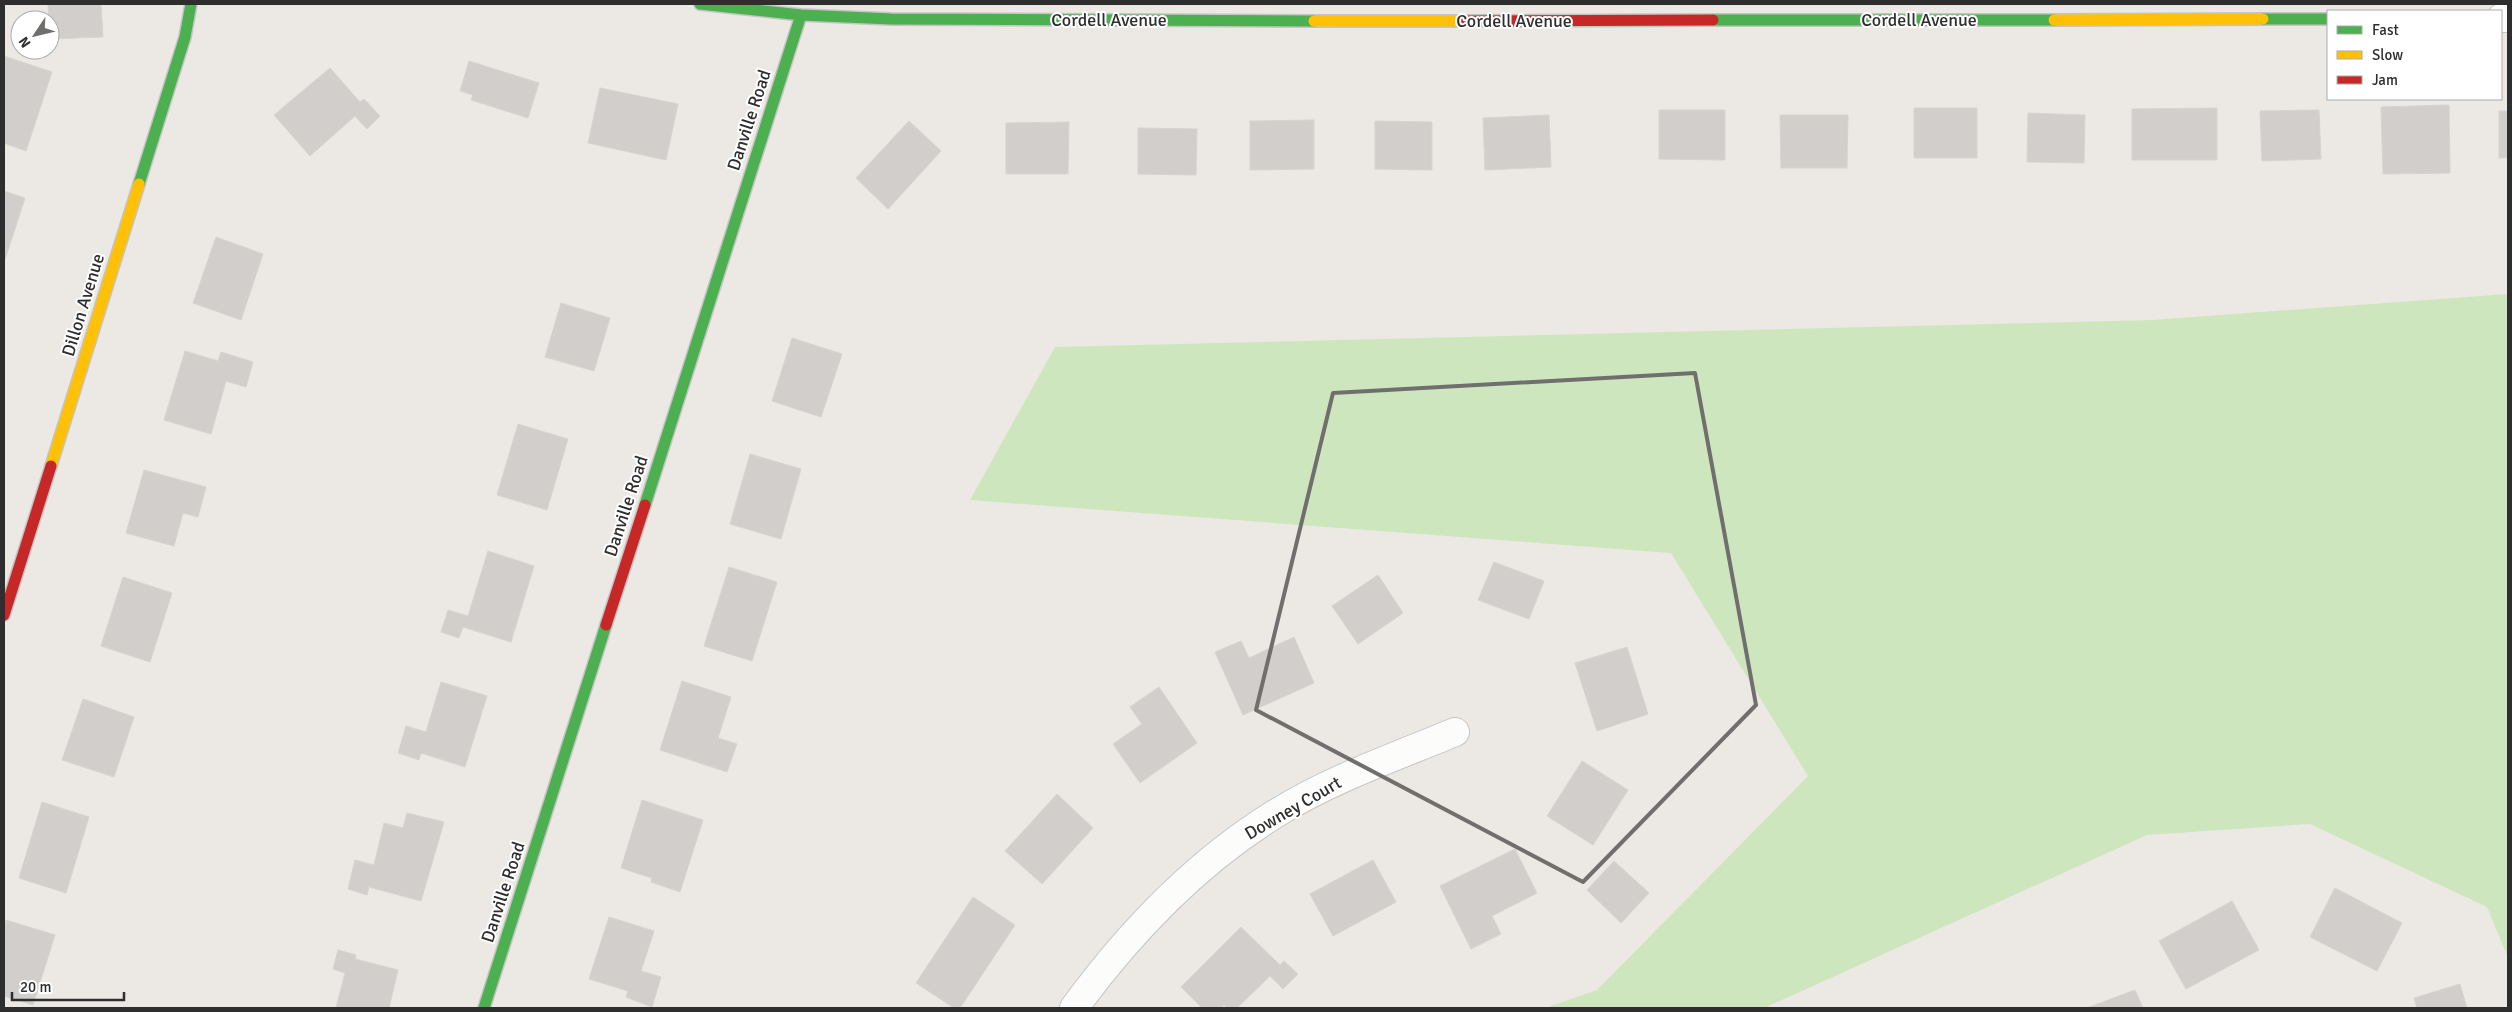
<svg xmlns="http://www.w3.org/2000/svg" width="2512" height="1012" font-family="Signika,sans-serif">
<style>
.green{fill:#cee6be}
.building{fill:#d1cecb;stroke:#d7d4d0}
.lines{fill:none;stroke-linecap:round;stroke-linejoin:round}
.street-casing{stroke:#c5c4c5;stroke-width:30}
.fast-casing{stroke:#c5c4c5;stroke-width:14}
.slow-casing{stroke:#c5c4c5;stroke-width:14}
.jam-casing{stroke:#c5c4c5;stroke-width:14}
.street{stroke:#fcfcfb;stroke-width:28}
.fast{stroke:#4caf50;stroke-width:11}
.slow{stroke:#ffc107;stroke-width:11}
.jam{stroke:#c62828;stroke-width:11}
.marked{fill:none;stroke:#706f6e;stroke-width:4;stroke-linejoin:round}
.labels{text-anchor:middle;dominant-baseline:central;stroke-width:4;stroke-linejoin:round;paint-order:stroke}
.street-label{font-size:18px;fill:#2e2e2e;stroke:#fff}
</style>
<rect width="100%" height="100%" fill="#ece8e4"/>
<!-- green -->
<path class="green" d="M2508,294v664l-21,-51 -177,-83 -163,11 -383,173h-219l52,-18 211,-214 -137,-223 -701,-53 85,-153 1098,-27z"/>
<!-- building -->
<path class="building" d="M48,4h53l2,33 -53,2z
M4,56l48,16 -26,79 -22,-8z
M469,61l70,22 -11,35 -57,-18 2,-5 -13,-4z
M330,68l30,34 4,-3 16,17 -13,13 -12,-13 -45,40 -36,-41z
M600,88l78,16 -12,56 -78,-17z
M2449,105l1,68 -67,1 -2,-67z
M1914,108h63v50h-63z
M2217,108v52h-85v-51z
M1659,110h66v50l-66,-1z
M2319,110l2,49 -59,2 -2,-50z
M2499,111h9v47h-9z
M2028,113l57,2 -1,48 -57,-1z
M1549,115l2,52 -66,3 -2,-52z
M1780,115h68l-1,53h-66z
M1314,120v49l-64,1v-49z
M909,121l32,30 -53,58 -32,-31z
M1375,121l57,1v48l-57,-1z
M1069,122l-1,52h-62v-51z
M1138,128l59,1 -1,46 -58,-1z
M4,191l21,7 -21,65z
M216,237l47,17 -22,66 -48,-17z
M561,303l49,15 -16,53 -49,-14z
M792,338l50,16 -21,63 -49,-16z
M185,351l33,10 3,-9 32,10 -7,25 -20,-6 -15,53 -47,-14z
M518,424l50,15 -21,71 -50,-15z
M750,454l51,15 -20,70 -51,-15z
M144,470l62,17 -8,30 -15,-4 -9,33 -48,-13z
M488,551l46,15 -23,76 -48,-15 -4,11 -18,-6 7,-22 20,6z
M1494,562l50,19 -15,38 -51,-19z
M729,567l48,15 -25,79 -48,-15z
M1378,575l25,38 -45,31 -26,-38z
M123,577l49,16 -22,69 -49,-16z
M1294,637l20,46 -71,32 -28,-63 26,-11 8,17z
M1627,647l21,67 -51,17 -22,-68z
M682,681l49,16 -13,41 19,6 -10,28 -67,-22z
M441,682l46,14 -22,71 -44,-14 -2,7 -21,-7 8,-27 20,6z
M1159,687l38,56 -57,40 -27,-39 29,-20 -12,-17z
M83,699l51,18 -20,60 -52,-17z
M1582,761l46,29 -35,55 -46,-29z
M1057,794l36,34 -51,56 -37,-33z
M642,800l61,20 -23,72 -29,-10 1,-4 -31,-10z
M42,802l47,15 -23,76 -47,-15z
M407,813l37,9 -23,79 -52,-14 -2,8 -19,-6 7,-29 19,5 10,-42 19,5z
M1515,849l22,44 -45,23 9,18 -30,15 -31,-63z
M1373,860l23,42 -63,34 -23,-42z
M1614,861l35,32 -28,30 -34,-33z
M2335,888l67,35 -25,48 -67,-34z
M973,897l42,28 -55,83h-6l-38,-25z
M2232,901l27,49 -73,39 -27,-48z
M609,917l45,14 -13,40 20,6 -9,30 -26,-10 2,-6 -39,-12z
M6,920l49,15 -22,70 -29,-9v-68z
M1241,927l39,38 4,-4 14,13 -15,15 -13,-13 -33,32h-10l-3,-3 -3,3h-19l-21,-21z
M338,950l18,5 -1,4 43,11 -9,38h-53l9,-35 -12,-4z
M2460,984l7,24h-50l-3,-10z
M2135,990l8,18h-56z"/>
<g class="lines">
<defs>
<path id="street" d="M2501,18h7
M1074,1008c55,-75 122,-145 201,-194 56,-35 120,-57 180,-82"/>
<path id="fast" d="M700,4l101,11 90,4 423,2
M2263,19h65
M1713,20h341
M139,184l46,-147 6,-33
M645,505l156,-490
M484,1008l122,-383"/>
<path id="slow" d="M2054,20l209,-1
M1314,21h150
M51,466l88,-282"/>
<path id="jam" d="M1464,21l249,-1
M4,615l47,-149
M606,625l39,-120"/>
</defs>
<!-- street casing -->
<use href="#street" class="street-casing"/>
<!-- fast casing -->
<use href="#fast" class="fast-casing"/>
<!-- slow casing -->
<use href="#slow" class="slow-casing"/>
<!-- jam casing -->
<use href="#jam" class="jam-casing"/>
<!-- street -->
<use href="#street" class="street"/>
<!-- fast -->
<use href="#fast" class="fast"/>
<!-- slow -->
<use href="#slow" class="slow"/>
<!-- jam -->
<use href="#jam" class="jam"/>
</g>
<!-- marked area -->
<path class="marked" d="M1695,373l61,332 -173,177 -327,-172 77,-317z"/>
<g class="labels">
<!-- street labels -->
<g class="street-label">
<text x="1109" y="20">Cordell Avenue</text>
<text x="1919" y="20">Cordell Avenue</text>
<text x="1514" y="21">Cordell Avenue</text>
<text transform="translate(749 120) rotate(-72)">Danville Road</text>
<text transform="translate(83 305) rotate(-73)">Dillon Avenue</text>
<text transform="translate(626 506) rotate(-72)">Danville Road</text>
<text transform="translate(1293 808) rotate(-30)">Downey Court</text>
<text transform="translate(503 892) rotate(-72)">Danville Road</text>
</g>
</g>
<!-- border -->
<rect width="2512" height="1012" fill="none" stroke="#2e2e2e" stroke-width="10"/>
<!-- legend -->
<rect x="2327" y="10" width="175" height="90" fill="#ffffff" stroke="#ababab"/>
<rect x="2337" y="26" width="25" height="8" fill="#4caf50" stroke="#ababab"/>
<text x="2372" y="35" font-size="15" fill="#2e2e2e">Fast</text>
<rect x="2337" y="51" width="25" height="8" fill="#ffc107" stroke="#ababab"/>
<text x="2372" y="60" font-size="15" fill="#2e2e2e">Slow</text>
<rect x="2337" y="76" width="25" height="8" fill="#c62828" stroke="#ababab"/>
<text x="2372" y="85" font-size="15" fill="#2e2e2e">Jam</text>
<!-- north arrow -->
<g transform="translate(35 35) rotate(235)"><circle r="24" fill="#ffffff" stroke="#ababab"/>
<path d="M0-4L9 19L0 12L-9 19Z" fill="#706f6e"/>
<text y="-8" font-size="14" font-weight="bold" text-anchor="middle" fill="#2e2e2e">N</text>
</g>
<!-- scale -->
<path d="M12 992v8h112v-8" fill="none" stroke="#2e2e2e" stroke-width="2.5"/>
<text x="20" y="992" font-size="15" fill="#2e2e2e" stroke="#ffffff" stroke-width="4" paint-order="stroke">20 m</text>
</svg>
